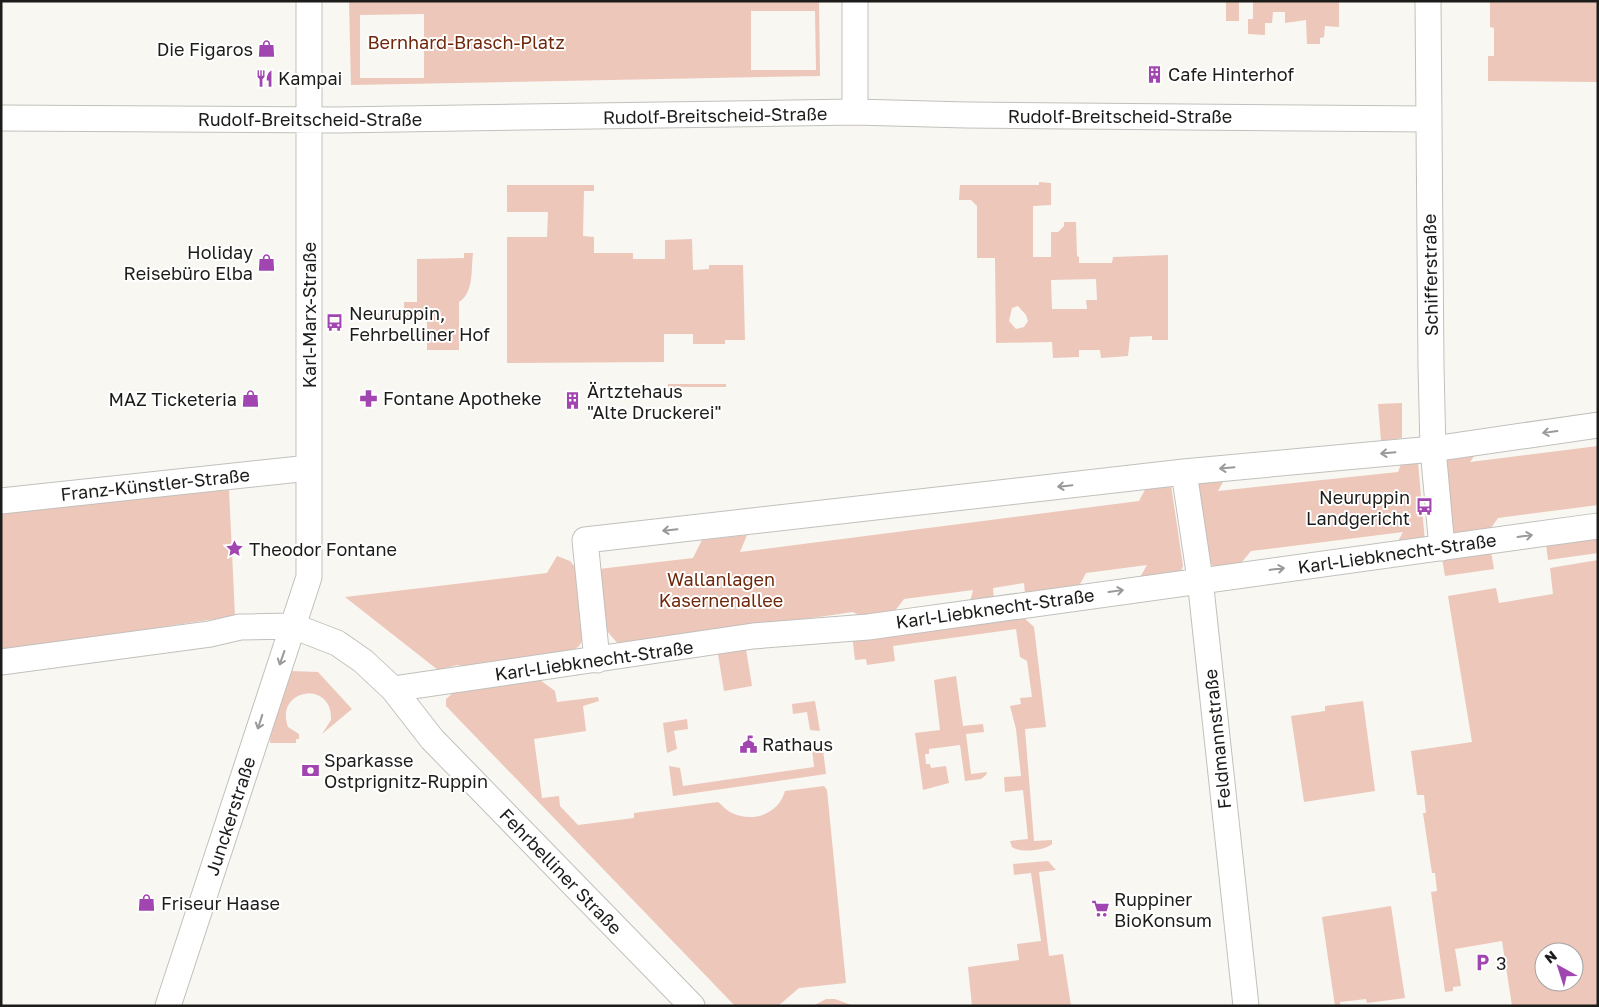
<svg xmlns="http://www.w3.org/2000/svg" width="1599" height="1007" font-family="'Golos Text',sans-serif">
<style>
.green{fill:#edc7ba;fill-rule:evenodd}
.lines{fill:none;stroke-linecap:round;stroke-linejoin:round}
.street-casing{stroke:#c2c0bc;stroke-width:27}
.street{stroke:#fff;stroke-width:25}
.oneway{stroke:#999998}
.labels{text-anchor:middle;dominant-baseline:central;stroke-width:4;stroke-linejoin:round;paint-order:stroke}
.park-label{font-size:18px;fill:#6f270a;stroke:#fff}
.poi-label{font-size:18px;fill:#1c1c1a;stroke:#fff;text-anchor:start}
.street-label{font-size:18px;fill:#1c1c1a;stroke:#fff}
</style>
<rect width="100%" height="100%" fill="#f8f7f2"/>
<!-- green -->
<path class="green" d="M349,1h470l1,75 -469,9zM751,11h64l1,59h-65zM424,14v64h-64v-63z
M1226,1h13v20h-13z
M1253,1h86v26l-14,-1 -1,11 -4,1v6h-13l-1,-24 -21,3v-11h-12l-1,11h-7v12l-17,-1v-15h5z
M1490,1h108v81l-110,-1v-25h6v-28l-4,-1z
M1039,182l12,1v22l-18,1v51h18v-25h7l6,-6v-4h12l1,34 2,1v6h33l1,-6 55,-2v85h-16v-4l-22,1 -2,19 -27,2 -1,-8h-21v7l-26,1 -1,-16 -56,1 -1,-85h-18v-52l-6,-6h-12l1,-15h79zM1096,279l1,21h-11l1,9h-35l-1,-29zM1018,306l8,9 2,6 -4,6 -8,2 -7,-8 3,-13z
M507,185h87v6h-10l-1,45 11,1v16h39v6h32v-19l27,-1 1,31 16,-1v-4h34l2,75h-20v4h-32v-10h-29v28l-157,1v-126h40l1,-25h-41z
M464,253h9c-2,16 1,40 -14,49v48h-32v-30h-45l-5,-7h27v-11h13v-43l47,-1z
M668,384h58v3h-58z
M1402,403v35l-21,3 -3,-37z
M1598,446v59l-100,13 -10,14 -33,2 -4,-8 -10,-60 5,-10 33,-7 -9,13z
M1404,456l14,6 7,80 -30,5 8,-15 -152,19 -14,17 -20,2 -11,-11 -11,-78 31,-5 -8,15 180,-19z
M1171,485l12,81 -3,8 -41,5 8,-14 -61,8 -7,13 -54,8 -1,-11 -31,5 1,12 -24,2 3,-12 -69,9 -13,17 -25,3 -13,-7 -233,34 -14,-16 -7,-61 94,-11 9,-18 45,-5 -7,17 399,-51 8,-15z
M229,490l6,126 -234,35v-141z
M1598,536v17l-50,7 -2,-16z
M1491,552l3,17 -49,7 -3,-18z
M557,556l13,5 5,6 10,69 -6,10 -10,8 -102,13 -10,-2 -19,5 -93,-73 202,-24z
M1598,560v446h-86l-10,-65 -47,8 6,37 -8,1v4l-8,1 -14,-100 6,-1 -2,-18h-3l-9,-60h3l-2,-18h-7l-6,-44 61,-9 -24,-146 48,-8 3,15 54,-9 -3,-26zM1544,952h30v30h-30z
M1023,617l11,10 12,100 -21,2 9,112 18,-1v4c-8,7 -32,9 -40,3l-2,-6 18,-2 -5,-49 -18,2 -1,-15 17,-1 -5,-47 -6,-23 11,-2 -1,-6 12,-1 -5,-36 -7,-4 -4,-28 -123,17 2,15 -28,4 -1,-6 -11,1 -3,-26 23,-3 1,8z
M745,643l7,43 -28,5 -7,-43z
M290,671l28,1 34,37 -30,25 9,-14c2,-41 -57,-31 -43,7l11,7v5h-3v4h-26l1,-18z
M956,676l7,50 20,-2 1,8 -18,2 5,40 16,-2 -1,3 -5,4 -16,2 -5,-36 -31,4v5h-4l1,10h4l1,4 15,-2 3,17 -26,7 -8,-57 25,-3 -6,-50z
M540,680l15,11 2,11 41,-5 1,4 -16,5 3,25 -52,8 8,59 17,-2 1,10 18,19 56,-7v-5l84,-11c4,3 8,8 12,10 22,12 49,2 55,-21l39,-5 3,4 19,193 -47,5 -21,18h-43l-289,-300v-7l8,-7z
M815,701l5,30 -10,-1 -3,-18 -14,2 -1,-10z
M1363,701l12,90 -71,11 -13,-86 34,-5v-5z
M687,719l1,10 -14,2 3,18 -10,4 -4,-30z
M822,742l4,32 -153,22 -4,-30 11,2 3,18 131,-19 -2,-18z
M1048,861l8,9 -17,2 10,84 14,-2 8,52h-99l-4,-39 51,-7 -2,-16 24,-3 -10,-68 -17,2 -1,-11z
M1391,906l14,92 -38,5 -1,-4 -26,3v4h-5l-13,-89z
M826,999h9l19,7h-41z"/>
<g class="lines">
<defs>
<path id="street" d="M855,1v111
M1428,1l3,366 2,82 9,99
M1,118l335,2 519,-8 111,3 462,4
M1184,472l16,107 46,427
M1,501l308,-33
M597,660l-12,-120 599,-68 249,-23 165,-24
M1,662l209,-28 30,-7 53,-1 44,17 26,18 30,28 39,50 260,267
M393,689l360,-53 115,-9 730,-101
M168,1006l141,-429v-576"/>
</defs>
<!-- street casing -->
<use href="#street" class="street-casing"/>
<!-- street -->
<use href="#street" class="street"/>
</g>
<!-- one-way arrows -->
<defs><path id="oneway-shaft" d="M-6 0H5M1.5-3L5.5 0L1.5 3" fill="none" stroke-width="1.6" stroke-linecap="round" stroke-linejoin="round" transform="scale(1.25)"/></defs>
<g class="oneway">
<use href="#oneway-shaft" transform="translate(1550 432) rotate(172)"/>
<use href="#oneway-shaft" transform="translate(1388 453) rotate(175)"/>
<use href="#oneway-shaft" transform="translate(1227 468) rotate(175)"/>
<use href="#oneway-shaft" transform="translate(1065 486) rotate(174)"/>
<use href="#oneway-shaft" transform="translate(670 530) rotate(174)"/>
<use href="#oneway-shaft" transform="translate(1525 536) rotate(-8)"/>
<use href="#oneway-shaft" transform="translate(1277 569) rotate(-7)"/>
<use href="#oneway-shaft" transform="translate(1116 591) rotate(-8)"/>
<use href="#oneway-shaft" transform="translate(282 658) rotate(109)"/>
<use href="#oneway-shaft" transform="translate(260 722) rotate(108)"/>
</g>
<!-- icons -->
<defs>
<symbol id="shop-bare" viewBox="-9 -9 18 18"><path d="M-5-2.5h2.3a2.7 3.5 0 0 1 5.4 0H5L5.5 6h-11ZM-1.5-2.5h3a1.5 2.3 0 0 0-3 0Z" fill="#a146b0" stroke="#fff" stroke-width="2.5" paint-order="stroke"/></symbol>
<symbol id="building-bare" viewBox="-9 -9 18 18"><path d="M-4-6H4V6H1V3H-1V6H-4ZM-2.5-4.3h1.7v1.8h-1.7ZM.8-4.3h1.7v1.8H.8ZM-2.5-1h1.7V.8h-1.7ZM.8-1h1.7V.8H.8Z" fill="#a146b0" stroke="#fff" stroke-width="2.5" paint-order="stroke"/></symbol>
<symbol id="restaurant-bare" viewBox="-9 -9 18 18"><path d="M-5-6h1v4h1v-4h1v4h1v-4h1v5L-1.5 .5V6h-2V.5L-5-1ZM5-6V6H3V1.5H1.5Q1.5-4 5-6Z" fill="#a146b0" stroke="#fff" stroke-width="2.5" paint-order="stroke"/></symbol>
<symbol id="bus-bare" viewBox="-9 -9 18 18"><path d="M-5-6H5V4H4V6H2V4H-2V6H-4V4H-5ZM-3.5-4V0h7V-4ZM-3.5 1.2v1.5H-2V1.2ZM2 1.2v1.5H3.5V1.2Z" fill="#a146b0" stroke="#fff" stroke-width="2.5" paint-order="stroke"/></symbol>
<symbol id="pharmacy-bare" viewBox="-9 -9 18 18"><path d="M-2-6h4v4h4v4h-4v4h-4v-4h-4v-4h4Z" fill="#a146b0" stroke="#fff" stroke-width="2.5" paint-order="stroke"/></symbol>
<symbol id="sight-bare" viewBox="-9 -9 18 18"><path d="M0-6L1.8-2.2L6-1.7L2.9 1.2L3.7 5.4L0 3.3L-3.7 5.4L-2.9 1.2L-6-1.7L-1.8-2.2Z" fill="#a146b0" stroke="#fff" stroke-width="2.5" paint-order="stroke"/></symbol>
<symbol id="civic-bare" viewBox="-9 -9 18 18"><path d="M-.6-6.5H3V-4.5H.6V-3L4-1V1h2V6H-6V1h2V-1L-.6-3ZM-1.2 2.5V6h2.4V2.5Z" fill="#a146b0" stroke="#fff" stroke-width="2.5" paint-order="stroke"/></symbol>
<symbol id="bank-bare" viewBox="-9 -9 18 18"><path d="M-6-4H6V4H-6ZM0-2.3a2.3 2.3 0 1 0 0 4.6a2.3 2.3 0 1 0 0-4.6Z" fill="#a146b0" stroke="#fff" stroke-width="2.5" paint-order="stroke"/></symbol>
<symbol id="supermarket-bare" viewBox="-9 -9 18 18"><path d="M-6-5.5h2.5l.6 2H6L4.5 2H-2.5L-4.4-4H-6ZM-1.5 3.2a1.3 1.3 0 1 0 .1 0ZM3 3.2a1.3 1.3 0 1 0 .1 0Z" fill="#a146b0" stroke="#fff" stroke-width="2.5" paint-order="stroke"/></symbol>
<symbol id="parking-bare" viewBox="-9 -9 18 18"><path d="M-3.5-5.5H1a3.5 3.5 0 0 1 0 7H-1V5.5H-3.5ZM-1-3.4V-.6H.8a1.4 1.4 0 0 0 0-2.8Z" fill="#a146b0" stroke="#fff" stroke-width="2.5" paint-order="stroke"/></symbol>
</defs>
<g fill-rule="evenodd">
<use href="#shop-bare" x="254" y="36" width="25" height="25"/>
<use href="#building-bare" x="1142" y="62" width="25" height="25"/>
<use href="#restaurant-bare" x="252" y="66" width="25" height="25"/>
<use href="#shop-bare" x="254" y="250" width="25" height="25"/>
<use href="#bus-bare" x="322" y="310" width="25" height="25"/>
<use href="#pharmacy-bare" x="356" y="386" width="25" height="25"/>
<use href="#shop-bare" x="238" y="386" width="25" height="25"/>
<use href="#building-bare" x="560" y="388" width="25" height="25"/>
<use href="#bus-bare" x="1412" y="494" width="25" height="25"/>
<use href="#sight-bare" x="222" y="536" width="25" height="25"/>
<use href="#civic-bare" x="736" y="732" width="25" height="25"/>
<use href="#bank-bare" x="298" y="758" width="25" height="25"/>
<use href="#shop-bare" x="134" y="890" width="25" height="25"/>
<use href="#supermarket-bare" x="1088" y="896" width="25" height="25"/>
<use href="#parking-bare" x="1470" y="950" width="25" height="25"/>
</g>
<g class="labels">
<!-- park labels -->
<g class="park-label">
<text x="466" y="42">Bernhard-Brasch-Platz</text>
<text x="721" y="579">Wallanlagen<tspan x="721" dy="21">Kasernenallee</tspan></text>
</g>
<!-- poi labels -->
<g class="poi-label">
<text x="253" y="49" text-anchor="end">Die Figaros</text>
<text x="1168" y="74">Cafe Hinterhof</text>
<text x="278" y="78">Kampai</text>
<text x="253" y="252" text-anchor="end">Holiday<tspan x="253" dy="21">Reisebüro Elba</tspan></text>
<text x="349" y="313">Neuruppin,<tspan x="349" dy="21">Fehrbelliner Hof</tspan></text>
<text x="587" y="391">Ärtztehaus<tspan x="587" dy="21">"Alte Druckerei"</tspan></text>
<text x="383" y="398">Fontane Apotheke</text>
<text x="237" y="399" text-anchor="end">MAZ Ticketeria</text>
<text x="1410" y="497" text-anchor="end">Neuruppin<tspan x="1410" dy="21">Landgericht</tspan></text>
<text x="249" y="549">Theodor Fontane</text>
<text x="762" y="744">Rathaus</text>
<text x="324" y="760">Sparkasse<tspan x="324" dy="21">Ostprignitz-Ruppin</tspan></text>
<text x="1114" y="899">Ruppiner<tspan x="1114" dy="21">BioKonsum</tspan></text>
<text x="161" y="903">Friseur Haase</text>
<text x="1496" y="963">3</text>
</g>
<!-- street labels -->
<g class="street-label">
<text transform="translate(715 115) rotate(-1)">Rudolf-Breitscheid-Straße</text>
<text x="1120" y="116">Rudolf-Breitscheid-Straße</text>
<text x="310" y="119">Rudolf-Breitscheid-Straße</text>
<text transform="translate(1430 275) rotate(-91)">Schifferstraße</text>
<text transform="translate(309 315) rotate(-90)">Karl-Marx-Straße</text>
<text transform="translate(155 484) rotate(-6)">Franz-Künstler-Straße</text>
<text transform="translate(1397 553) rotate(-8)">Karl-Liebknecht-Straße</text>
<text transform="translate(995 608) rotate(-8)">Karl-Liebknecht-Straße</text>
<text transform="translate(594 660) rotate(-8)">Karl-Liebknecht-Straße</text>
<text transform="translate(1217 739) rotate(-96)">Feldmannstraße</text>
<text transform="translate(230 816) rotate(-72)">Junckerstraße</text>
<text transform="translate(561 871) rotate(46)">Fehrbelliner Straße</text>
</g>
</g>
<!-- border -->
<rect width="1599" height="1007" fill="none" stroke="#1c1c1a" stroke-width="5"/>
<!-- north arrow -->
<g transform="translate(1559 967) rotate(321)"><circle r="24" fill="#ffffff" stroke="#a4a4a3"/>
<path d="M0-4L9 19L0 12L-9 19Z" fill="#a146b0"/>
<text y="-8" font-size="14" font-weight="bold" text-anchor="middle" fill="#1c1c1a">N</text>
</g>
</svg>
